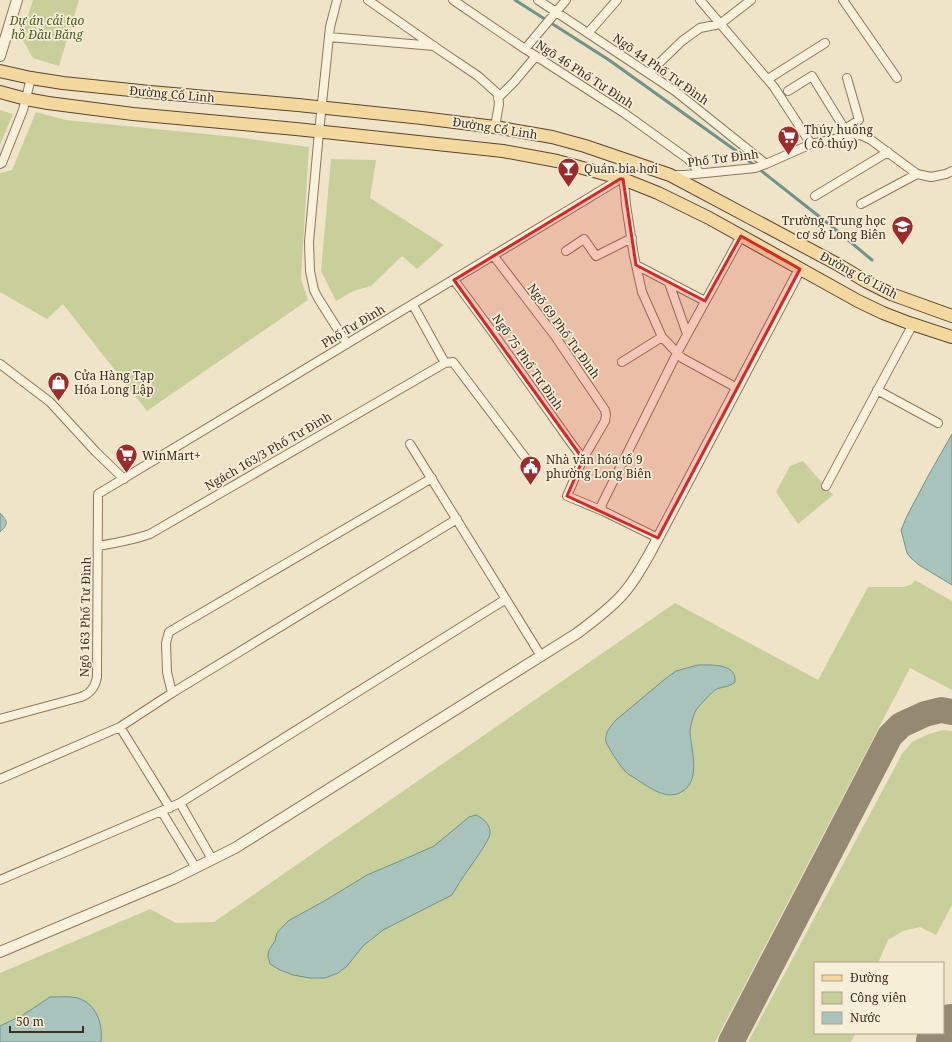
<svg xmlns="http://www.w3.org/2000/svg" width="952" height="1042" font-family="'Noto Serif',serif">
<style>
.green{fill:#c9cf9b}
.water{fill:#a9c4bc;stroke:#6f938a}
.lines{fill:none;stroke-linecap:round;stroke-linejoin:round}
.stream{stroke:#6f938a;stroke-width:3}
.taxiway{stroke:#968974;stroke-width:26}
.runway{stroke:#968974;stroke-width:66}
.minor-casing{stroke:#8d765c;stroke-width:10}
.tertiary-casing{stroke:#8d765c;stroke-width:12}
.primary-casing{stroke:#5b4430;stroke-width:14}
.minor{stroke:#faf1dc;stroke-width:8}
.tertiary{stroke:#faf1dc;stroke-width:10}
.primary{stroke:#f3d9a0;stroke-width:12}
.marked{fill:#d62828;fill-opacity:0.2;stroke:#d62828;stroke-width:3;stroke-linejoin:round}
.labels{text-anchor:middle;dominant-baseline:central;stroke-width:3.5;stroke-linejoin:round;paint-order:stroke}
.park-label{font-size:12px;font-style:italic;fill:#4d5a26;stroke:#f7eed8}
.street-label{font-size:12px;fill:#3d2e20;stroke:#f7eed8}
.poi-label{font-size:12px;fill:#3d2e20;stroke:#f7eed8;text-anchor:start}
</style>
<rect width="100%" height="100%" fill="#f0e4c8"/>
<!-- green -->
<path class="green" d="M33,0h46l-20,66 -26,-8 -12,-21z
M0,110l13,4 -13,31z
M36,112l30,8 170,17 73,10 -8,132 7,21 -161,111 -84,-107 -16,15 -47,-27v-119l12,-3z
M331,159l45,1 -6,38 74,47 -27,24 -15,-13 -31,30 -18,5 -17,10 -15,-30z
M803,461l30,34 -35,29 -22,-32 14,-26z
M915,580l37,21v89l-42,-22 -195,374h-715v-69l150,-64 26,14 38,-1 461,-319 143,77 50,-93h35l9,-3z
M943,730l9,1v174l-16,30 -16,-8 -17,4 -15,9 -10,23h-63v70h41l-5,9h-103l154,-288 10,-12 17,-8z"/>
<!-- water -->
<path class="water" d="M952,434v151l-33,-20 -8,-7 -4,-5 -6,-23 6,-14 20,-38z
M0,513c8,9 9,10 0,19z
M698,665c13,0 39,-2 37,17 -7,6 -13,4 -20,8 -3,2 -16,16 -19,20 -3,6 -5,14 -6,20 0,18 12,48 -7,61 -16,11 -34,-4 -47,-12 -4,-3 -9,-5 -12,-9 -4,-4 -16,-23 -18,-28 -2,-9 5,-16 10,-22l49,-41 11,-8z
M476,815c7,3 15,10 14,19 -1,5 -5,10 -7,14 -10,16 -22,30 -31,47l-69,35 -20,16 -16,20 -9,7 -13,5h-15l-17,-3 -13,-5 -10,-6 -2,-8 1,-6 6,-9 2,-8 11,-12 38,-21 41,-25 47,-20 20,-9 35,-29z
M50,997c9,0 19,-1 28,1 19,6 25,27 23,44h-101v-16l23,-11z"/>
<g class="lines">
<!-- stream -->
<path class="stream" d="M515,0l94,60 126,90 95,75 42,35"/>
<!-- taxiway -->
<path class="taxiway" d="M731,1042l159,-306 11,-11 24,-11 16,-4 11,2"/>
<!-- runway -->
<path class="runway" d="M949,1042l3,-5"/>
<defs>
<path id="minor" d="M337,0l-7,27 -11,105 -10,110 1,29 4,19 4,8 29,46
M368,0l70,49 40,27 20,18 1,10 -4,23
M453,0l72,49 99,64 64,46 12,14
M538,0l137,91 91,73
M700,0l74,87 37,57
M843,0l54,78
M588,33l29,-33
M329,37l105,9
M525,49l41,-49
M649,73l33,-32 18,-13 20,-4 31,-24
M768,79l57,-36
M788,91l24,-15 37,60
M498,98l16,-16 22,-26
M845,129l14,-9 -12,-42
M0,164l2,-1 21,-53 8,-32
M673,175h12l70,-7 11,-4 45,-20 38,-8 12,-1 10,5 46,34 14,3 15,-3 6,-3
M623,179l2,13 1,13 8,51 8,36 20,45 20,21 55,30
M815,196l73,-44
M861,204l56,-30
M566,251l18,-12 12,17 36,-18
M493,255l62,81 50,74 1,5 -1,6 -22,38 -16,37 36,15
M636,265l69,36
M454,280l37,50 78,110 14,19
M669,283l18,51
M413,305l32,58
M622,362l40,-25
M0,364l50,38 46,50 28,27
M877,390l61,33
M410,444l131,212
M826,486l87,-162
M658,538l-55,-27 -2,-5 76,-153 64,-117
M98,546c18,-3 35,-6 52,-12l295,-171 8,-1 74,98
M172,693l-5,-21 -1,-29 3,-11 263,-154
M0,719l81,-22c10,-4 14,-10 16,-20l1,-183 522,-315
M120,727l50,81
M0,779l120,-52 52,-34 285,-174
M180,803l32,56
M162,812l34,56
M0,880l180,-77 326,-204"/>
<path id="tertiary" d="M0,56l17,-56
M0,952l173,-73 62,-31 341,-214c16,-12 33,-24 47,-40 11,-12 19,-27 27,-41l150,-284"/>
<path id="primary" d="M0,71l31,7 32,5 87,9 148,13 124,13 73,9 57,10 33,9 85,29 167,89 30,18 24,12 61,22
M0,92l26,7 22,4 85,11 163,15 207,22 54,10 66,18 35,14 51,25 149,83 25,12 26,10 43,14"/>
</defs>
<!-- minor casing -->
<use href="#minor" class="minor-casing"/>
<!-- tertiary casing -->
<use href="#tertiary" class="tertiary-casing"/>
<!-- primary casing -->
<use href="#primary" class="primary-casing"/>
<!-- minor -->
<use href="#minor" class="minor"/>
<!-- tertiary -->
<use href="#tertiary" class="tertiary"/>
<!-- primary -->
<use href="#primary" class="primary"/>
</g>
<!-- marked area -->
<path class="marked" d="M620,179h3l13,86 69,36 36,-65 59,33 -142,269 -91,-42 16,-37 -129,-179z"/>
<!-- icons -->
<defs>
<symbol id="supermarket-pin" viewBox="-11 -11 22 30"><path d="M0 17L-7.5 6A9.5 9.5 0 1 1 7.5 6Z" fill="#9e2a2b" stroke="#f7eed8"/><path d="M-6-5.5h2.5l.6 2H6L4.5 2H-2.5L-4.4-4H-6ZM-1.5 3.2a1.3 1.3 0 1 0 .1 0ZM3 3.2a1.3 1.3 0 1 0 .1 0Z" fill="#fff"/></symbol>
<symbol id="bar-pin" viewBox="-11 -11 22 30"><path d="M0 17L-7.5 6A9.5 9.5 0 1 1 7.5 6Z" fill="#9e2a2b" stroke="#f7eed8"/><path d="M-6-5H6L.8 .8V4.5H3.5V6h-7V4.5H-.8V.8Z" fill="#fff"/></symbol>
<symbol id="school-pin" viewBox="-11 -11 22 30"><path d="M0 17L-7.5 6A9.5 9.5 0 1 1 7.5 6Z" fill="#9e2a2b" stroke="#f7eed8"/><path d="M0-5L7-2L0 1L-7-2ZM-4 1L0 2.5L4 1V4Q0 6-4 4Z" fill="#fff"/></symbol>
<symbol id="shop-pin" viewBox="-11 -11 22 30"><path d="M0 17L-7.5 6A9.5 9.5 0 1 1 7.5 6Z" fill="#9e2a2b" stroke="#f7eed8"/><path d="M-5-2.5h2.3a2.7 3.5 0 0 1 5.4 0H5L5.5 6h-11ZM-1.5-2.5h3a1.5 2.3 0 0 0-3 0Z" fill="#fff"/></symbol>
<symbol id="civic-pin" viewBox="-11 -11 22 30"><path d="M0 17L-7.5 6A9.5 9.5 0 1 1 7.5 6Z" fill="#9e2a2b" stroke="#f7eed8"/><path d="M-.6-6.5H3V-4.5H.6V-3L4-1V1h2V6H-6V1h2V-1L-.6-3ZM-1.2 2.5V6h2.4V2.5Z" fill="#fff"/></symbol>
</defs>
<g fill-rule="evenodd">
<use href="#supermarket-pin" x="776" y="124" width="25" height="34"/>
<use href="#bar-pin" x="556" y="156" width="25" height="34"/>
<use href="#school-pin" x="890" y="214" width="25" height="34"/>
<use href="#shop-pin" x="46" y="370" width="25" height="34"/>
<use href="#supermarket-pin" x="114" y="442" width="25" height="34"/>
<use href="#civic-pin" x="518" y="454" width="25" height="34"/>
</g>
<g class="labels">
<!-- park labels -->
<g class="park-label">
<text x="47" y="20">Dự án cải tạo<tspan x="47" dy="14">hồ Đầu Băng</tspan></text>
</g>
<!-- street labels -->
<g class="street-label">
<text transform="translate(661 69) rotate(35)">Ngõ 44 Phố Tư Đình</text>
<text transform="translate(585 74) rotate(33)">Ngõ 46 Phố Tư Đình</text>
<text transform="translate(172 94) rotate(5)">Đường Cổ Linh</text>
<text transform="translate(495 128) rotate(9)">Đường Cổ Linh</text>
<text transform="translate(723 158) rotate(-7)">Phố Tư Đình</text>
<text transform="translate(859 275) rotate(28)">Đường Cổ Linh</text>
<text transform="translate(353 326) rotate(-31)">Phố Tư Đình</text>
<text transform="translate(564 331) rotate(54)">Ngõ 69 Phố Tư Đình</text>
<text transform="translate(528 362) rotate(55)">Ngõ 75 Phố Tư Đình</text>
<text transform="translate(268 451) rotate(-30)">Ngách 163/3 Phố Tư Đình</text>
<text transform="translate(85 617) rotate(-89)">Ngõ 163 Phố Tư Đình</text>
</g>
<!-- poi labels -->
<g class="poi-label">
<text x="804" y="129">Thúy huống<tspan x="804" dy="14">( cô thúy)</tspan></text>
<text x="584" y="168">Quán bia hơi</text>
<text x="886" y="220" text-anchor="end">Trường Trung học<tspan x="886" dy="14">cơ sở Long Biên</tspan></text>
<text x="74" y="375">Cửa Hàng Tạp<tspan x="74" dy="14">Hóa Long Lập</tspan></text>
<text x="142" y="455">WinMart+</text>
<text x="546" y="459">Nhà văn hóa tổ 9<tspan x="546" dy="14">phường Long Biên</tspan></text>
</g>
</g>
<!-- legend -->
<rect x="814" y="962" width="130" height="72" fill="#f7eed8" stroke="#ada18e"/>
<rect x="822" y="975" width="20" height="6" fill="#f3d9a0" stroke="#ada18e"/>
<text x="850" y="982" font-size="12" fill="#3d2e20">Đường</text>
<rect x="822" y="992" width="20" height="12" fill="#c9cf9b" stroke="#ada18e"/>
<text x="850" y="1002" font-size="12" fill="#3d2e20">Công viên</text>
<rect x="822" y="1012" width="20" height="12" fill="#a9c4bc" stroke="#ada18e"/>
<text x="850" y="1022" font-size="12" fill="#3d2e20">Nước</text>
<!-- scale -->
<path d="M10 1026v6h73v-6" fill="none" stroke="#3d2e20" stroke-width="2"/>
<text x="16" y="1026" font-size="12" fill="#3d2e20" stroke="#f7eed8" stroke-width="3" paint-order="stroke">50 m</text>
</svg>
